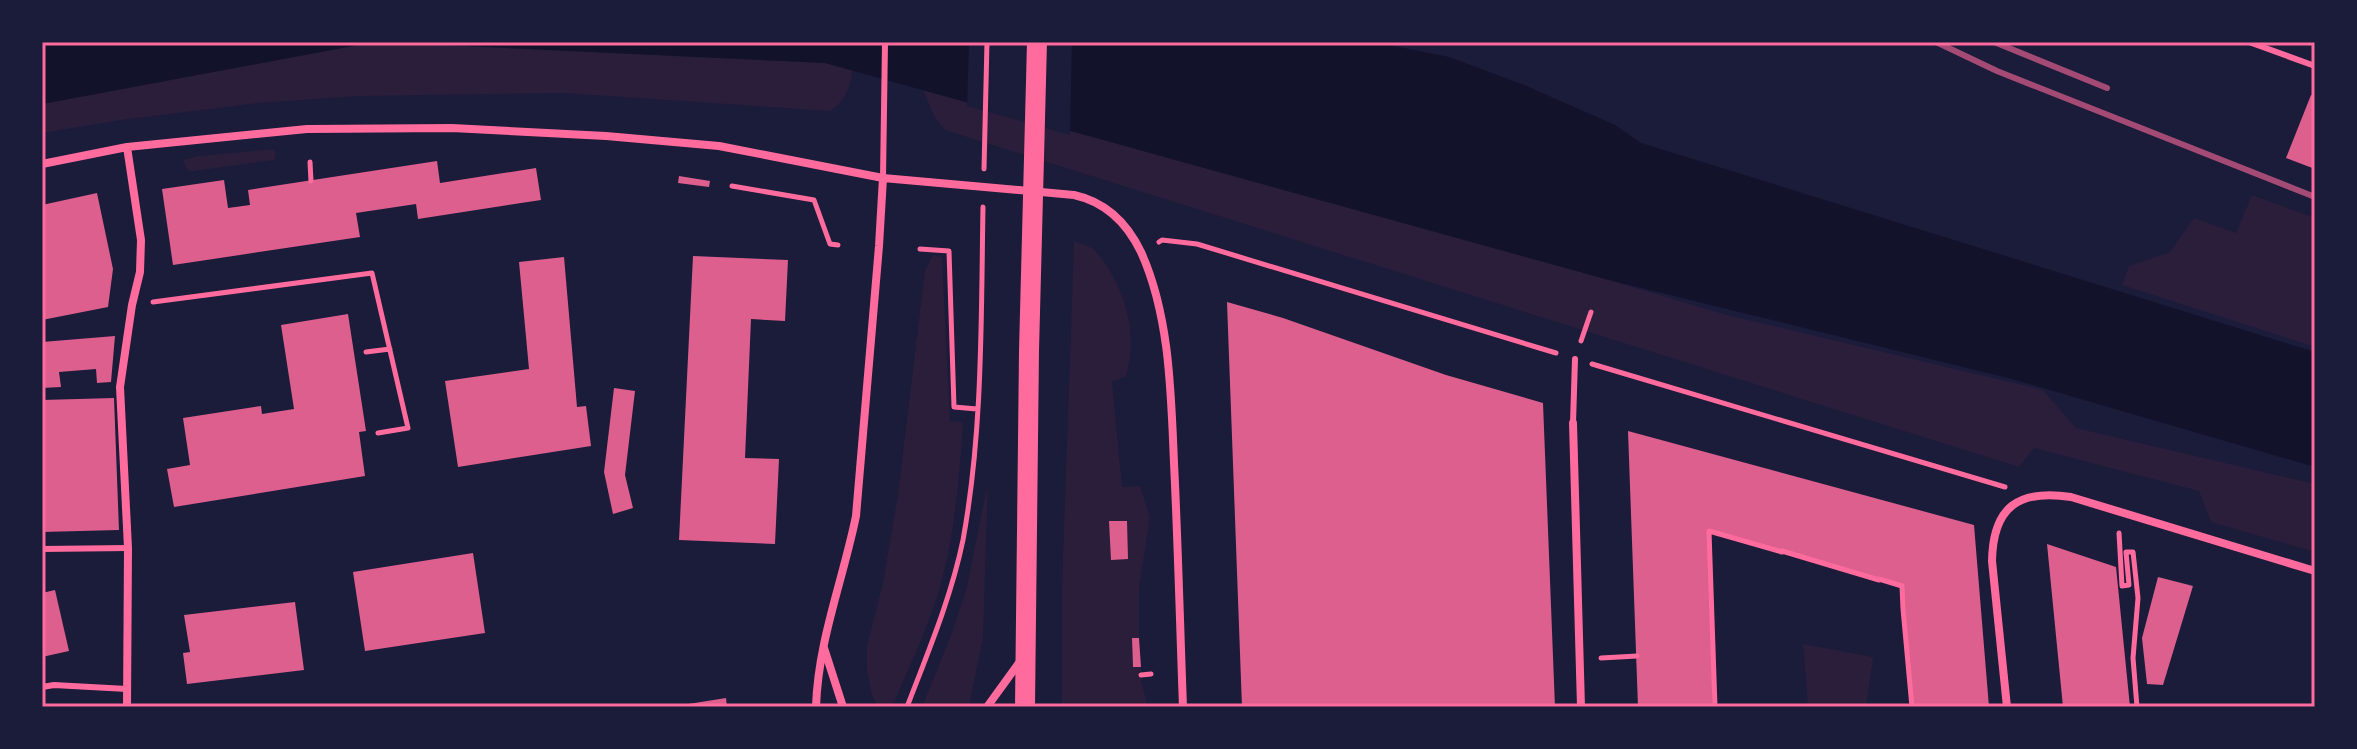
<svg xmlns="http://www.w3.org/2000/svg" width="2357" height="749" font-family="'Nunito Sans',sans-serif">
<style>
.green{fill:#2a1e3b}
.water{fill:#12122b}
.pier{fill:#1b1b3a}
.building{fill:#dd5f8e}
.lines{fill:none;stroke-linecap:round;stroke-linejoin:round}
.path{stroke:#ff6b9d;stroke-width:5}
.service{stroke:#ff6b9d;stroke-width:6}
.minor{stroke:#ff6b9d;stroke-width:8}
.primary{stroke:#ff6b9d;stroke-width:20}
.rail{stroke:#a44b75;stroke-width:6}
.neatline{fill:none;stroke:#ff6b9d;stroke-width:3}
</style>
<rect width="100%" height="100%" fill="#1b1b3a"/>
<!-- green -->
<path class="green" d="M374,42l451,21 27,7c0,17 -8,32 -22,41l-267,-18 -203,3 -102,7 -137,17 -79,13v-29z
M923,90l686,190 118,35 316,75 33,38 239,56v68l-104,-30 -12,-31 -165,-43 -15,19 -1074,-337 -11,-14z
M274,149l2,6 -2,5 -80,11h-6l-5,-11 16,-4z
M2252,195l63,23v129l-193,-62 7,-19 41,-14 24,-34 42,15z
M1074,241c5,2 12,4 18,7 5,3 8,9 12,14 23,33 34,75 22,114l-14,6 10,105 18,-1 10,31 -11,71v50l-7,1 1,27 8,1v14l7,26h-86v-119z
M933,255l9,2 8,164 13,1c-3,52 -8,107 -21,158 -11,41 -30,81 -47,120l-5,7h-12l-6,-12 -5,-26v-23l16,-63 15,-89 27,-224z
M988,482l-5,156 -14,68 -47,1 31,-77 14,-43z
M1803,644l70,13 -7,50h-58z"/>
<!-- water -->
<path class="water" d="M42,42h332l-332,62z
M383,42h991l75,15 75,28 91,40 26,18 674,209v115l-303,-88 -403,-99 -784,-217z"/>
<!-- pier -->
<path class="pier" d="M969,42h103l-2,93 -103,-29z"/>
<!-- building -->
<path class="building" d="M2311,95l4,1v73l-29,-11z
M437,161l3,22 96,-15 5,32 -123,19 -2,-15 -60,9 4,24 -187,28 -11,-76 62,-9 4,28 22,-3 -2,-15z
M679,176l31,5 -1,6 -31,-4z
M97,193l16,76 -5,38 -66,13v-115z
M693,256l95,4 -3,61 -34,-2 -6,139 34,1 -4,85 -96,-4z
M564,257l13,150 9,-1 5,40 -133,21 -13,-86 84,-12 -10,-107z
M1227,302l56,16 163,57 97,28 12,304h-313z
M348,314l18,117 -7,1 6,44 -191,31 -7,-38 23,-4 -7,-47 78,-12 1,8 32,-5 -13,-84z
M115,336l-4,46 -14,1 -1,-14 -37,3 2,15 -19,1v-46z
M614,388l21,3 -10,84 8,33 -20,6 -9,-42z
M114,398l5,132 -77,2v-132z
M1628,431l346,94 15,182h-76l-10,-121 -195,-56 5,177h-75z
M1109,521h18l1,38 -17,1z
M2047,544l69,23 14,140h-67z
M473,553l12,80 -120,18 -12,-79z
M2158,577l35,9 -30,99 -16,-1 -5,-46z
M55,590l14,61 -27,6v-64z
M295,602l9,68 -117,14 -4,-31 7,-1 -6,-37z
M1132,638h7l2,29h-8z
M726,698l1,9h-45v-2z"/>
<g class="lines">
<!-- path -->
<path class="path" d="M310,162l1,19
M984,169l3,-127
M732,186l82,14 16,44 8,1
M1159,242l3,-2 35,4 359,109
M920,249l29,2 5,156 23,2
M153,302l219,-29 36,155 -30,5
M1581,341l10,-29
M366,352l24,-3
M1592,364l413,123
M2119,533l3,53 7,-1 -3,-33h7l5,46 -5,60 4,49
M1782,551l97,29
M1879,579l23,7 1,23
M1903,609l9,98
M1601,658l36,-2
M1141,675l10,-1
M907,707c21,-55 44,-109 56,-167 20,-109 18,-223 20,-333
M1715,707l-6,-176 73,21"/>
<!-- service -->
<path class="service" d="M2249,42l66,24
M883,178l2,-136
M1573,423l2,-64
M42,549l86,-1
M42,687l12,-2 73,4"/>
<!-- minor -->
<path class="minor" d="M127,147l14,93 -1,32 -8,33 -12,82 8,161 -1,159
M42,164l85,-17 180,-18 145,-1 154,8 113,10 164,32 191,17c32,7 53,28 67,57 29,64 30,142 33,211 4,81 6,163 9,244
M1573,423l8,284
M824,648l19,59
M816,707c2,-66 27,-127 40,-191l23,-270 4,-68
M987,707l34,-47
M2007,707l-15,-146c1,-54 26,-72 79,-64l244,74"/>
<!-- primary -->
<path class="primary" d="M1025,707l4,-356 8,-309"/>
<!-- rail -->
<path class="rail" d="M1936,42l61,29 318,126
M1994,42l113,46"/>
</g>
<!-- border -->
<rect width="2357" height="749" fill="none" stroke="#1b1b3a" stroke-width="88"/>
<rect x="44" y="44" width="2269" height="661" class="neatline"/>
</svg>
